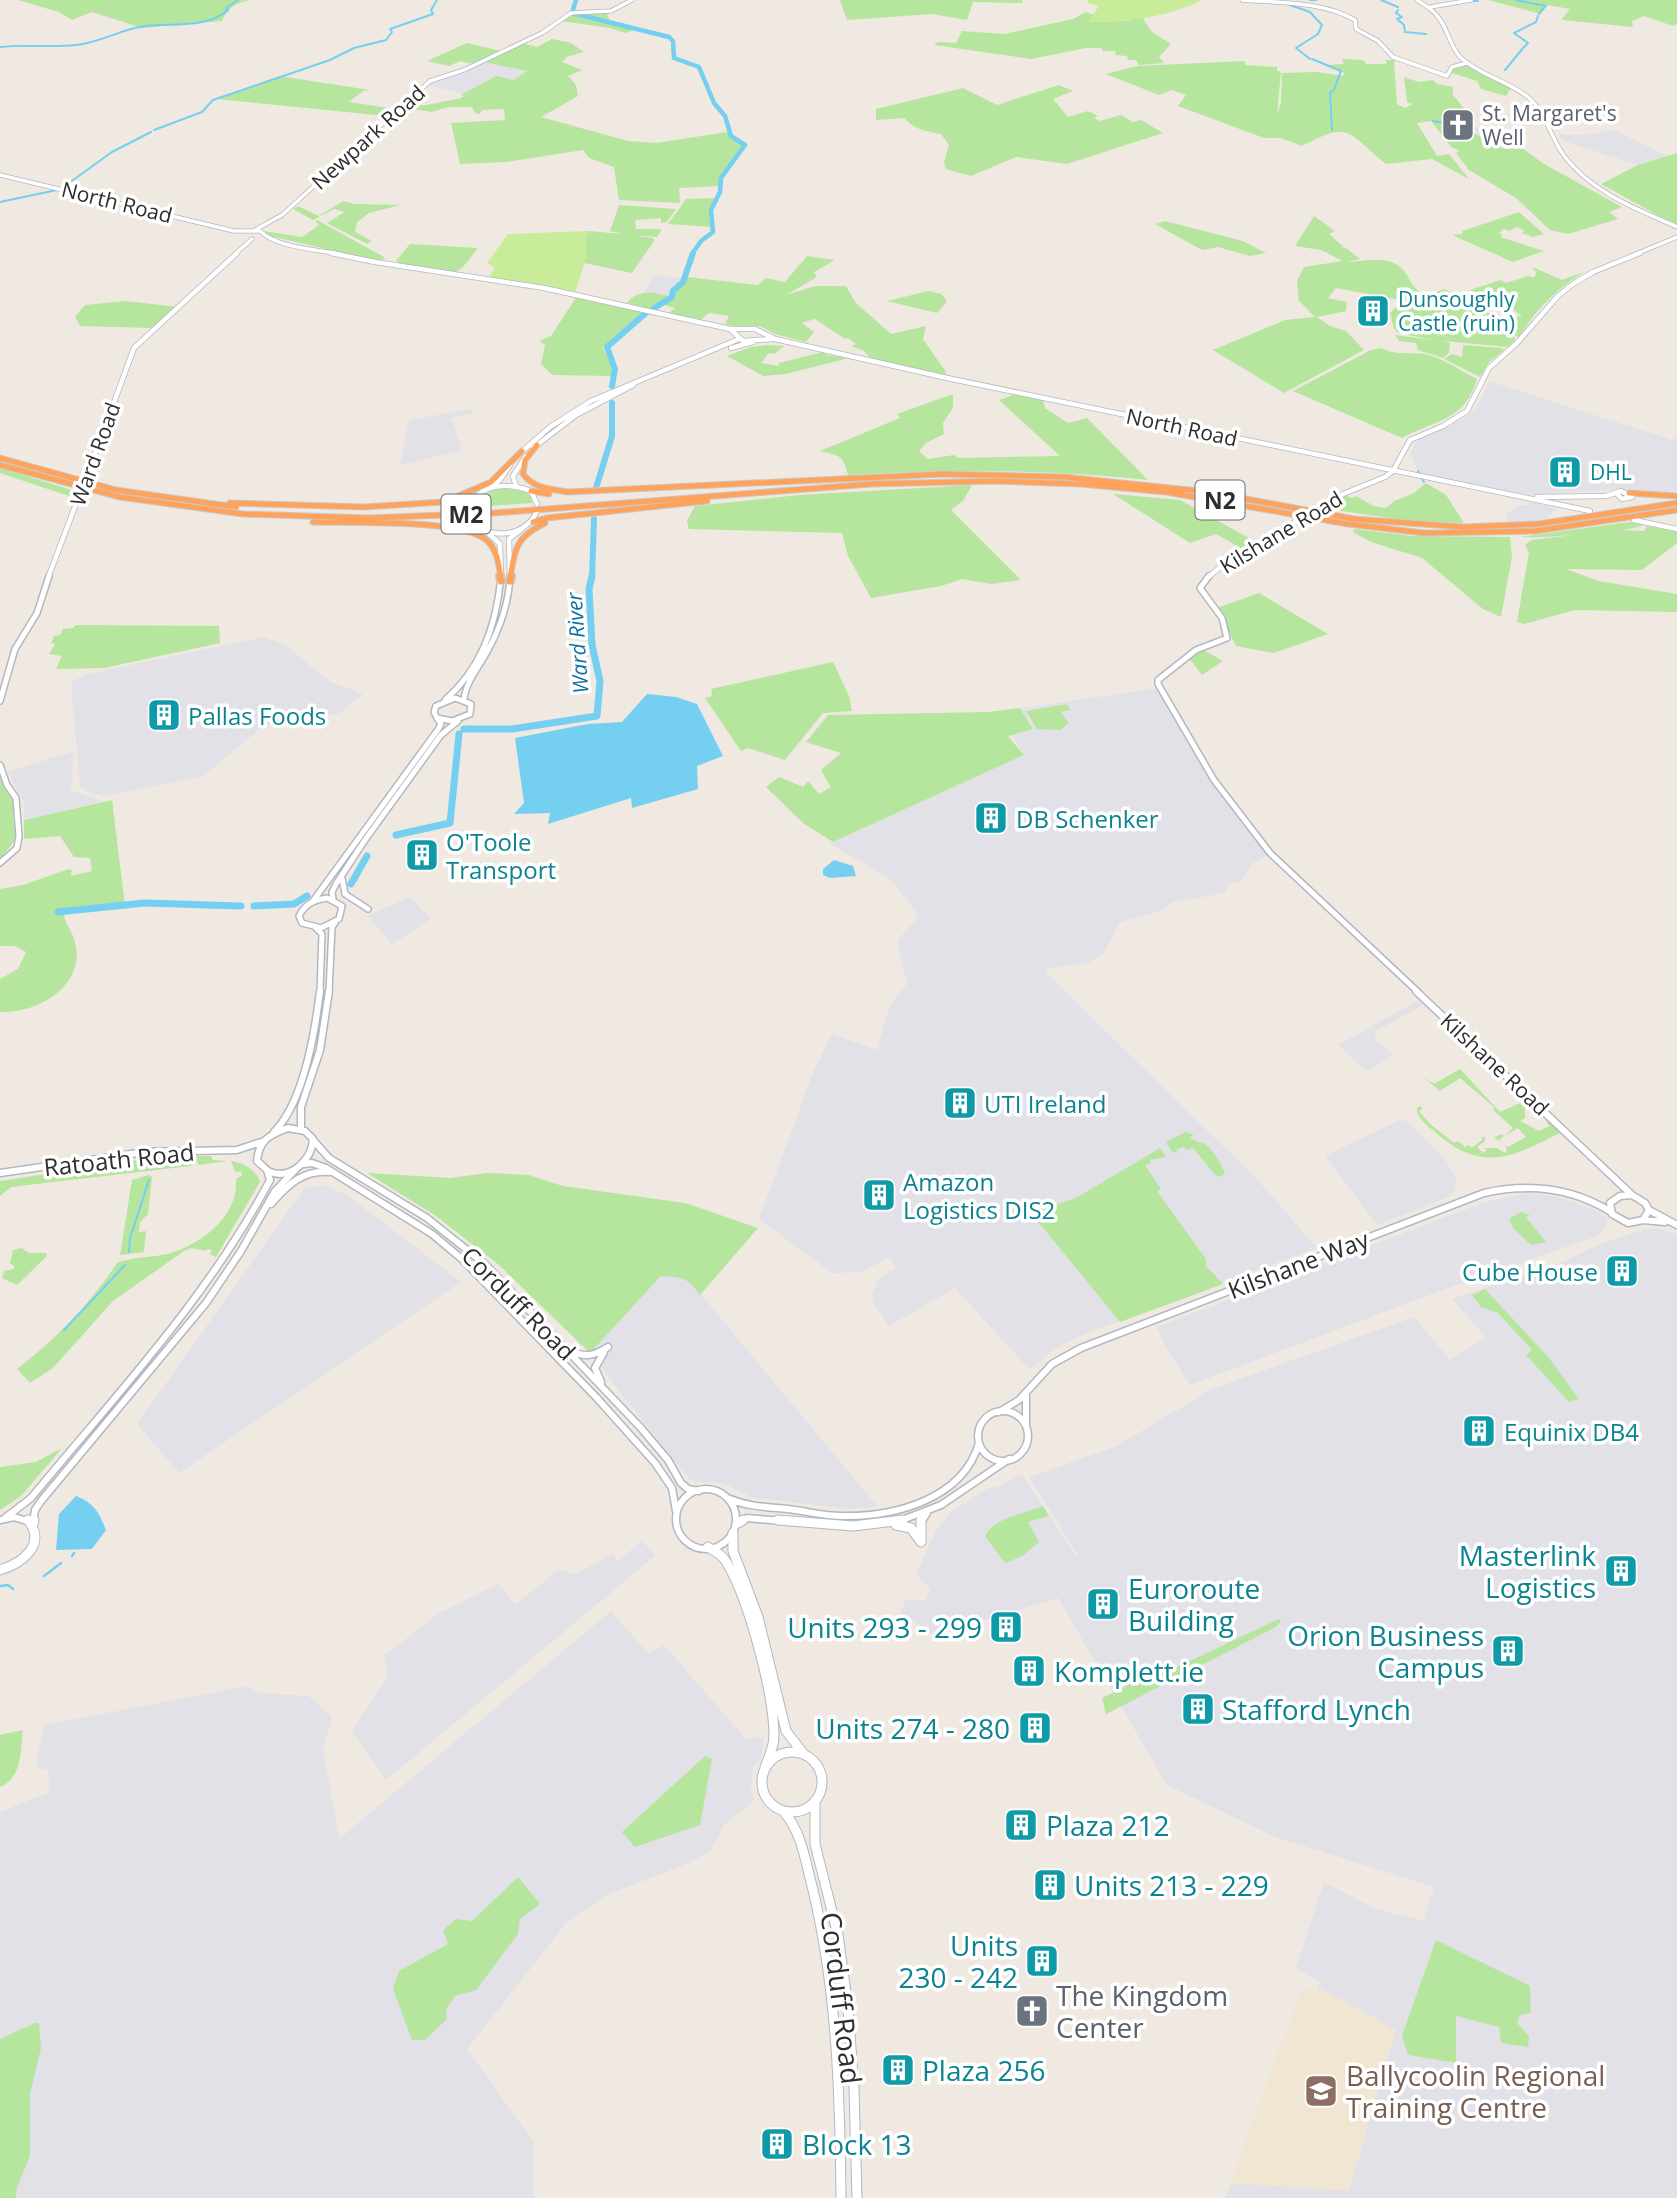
<svg xmlns="http://www.w3.org/2000/svg" width="1677" height="2198" font-family="'Open Sans',sans-serif">
<style>
.industrial{fill:#e3e1e8}
.education{fill:#f0e6d1}
.green{fill:#b6e59e}
.pitch{fill:#c9ec9a}
.water{fill:#75cff0}
.lines{fill:none;stroke-linecap:round;stroke-linejoin:round}
.stream-far1{stroke:#75cff0;stroke-width:2}
.stream{stroke:#75cff0;stroke-width:2.5}
.river-far2{stroke:#75cff0;stroke-width:4.5}
.river-far1{stroke:#75cff0;stroke-width:6}
.river{stroke:#75cff0;stroke-width:7}
.secondary-far4-casing{stroke:#b4b7c1;stroke-width:5}
.secondary-far3-casing{stroke:#b4b7c1;stroke-width:6}
.secondary-far2-casing{stroke:#b4b7c1;stroke-width:8}
.secondary-far1-casing{stroke:#b4b7c1;stroke-width:9}
.secondary-casing{stroke:#b4b7c1;stroke-width:11}
.highway-far1-casing{stroke:#c9c9c9;stroke-width:7}
.highway-casing{stroke:#c9c9c9;stroke-width:10}
.secondary-far4{stroke:#fff;stroke-width:3.5}
.secondary-far3{stroke:#fff;stroke-width:4.5}
.secondary-far2{stroke:#fff;stroke-width:5}
.secondary-far1{stroke:#fff;stroke-width:6}
.secondary{stroke:#fff;stroke-width:9}
.highway-far1{stroke:#ffa35c;stroke-width:5}
.highway{stroke:#ffa35c;stroke-width:7}
.secondary-bridge-casing{stroke:#b4b7c1;stroke-width:6;stroke-linecap:butt}
.secondary-bridge{stroke:#fff;stroke-width:4.5}
.labels{text-anchor:middle;dominant-baseline:central;stroke-width:7;stroke-linejoin:round;paint-order:stroke}
.far-worship-label{font-size:21px;fill:#5b616d;stroke:#fff;text-anchor:start}
.far-street-label{font-size:21px;fill:#2e2e2e;stroke:#fff}
.far-culture-label{font-size:21px;fill:#0d838f;stroke:#fff;text-anchor:start}
.far-water-label{font-size:21px;font-style:italic;fill:#0d6fa3;stroke:#fff}
.shield{fill:#fff;stroke:#6d6d6d;stroke-width:2}
.shield-label{font-size:23px;font-weight:bold;fill:#2e2e2e}
.culture-label{font-size:24px;fill:#0d838f;stroke:#fff;text-anchor:start}
.street-label{font-size:24px;fill:#2e2e2e;stroke:#fff}
.near-culture-label{font-size:28px;fill:#0d838f;stroke:#fff;text-anchor:start}
.near-worship-label{font-size:28px;fill:#5b616d;stroke:#fff;text-anchor:start}
.near-street-label{font-size:28px;fill:#2e2e2e;stroke:#fff}
.near-education-label{font-size:28px;fill:#785e54;stroke:#fff;text-anchor:start}
</style>
<rect width="100%" height="100%" fill="#efe9e1"/>
<!-- industrial -->
<path class="industrial" d="M484,62l44,9 -14,9 -18,-4 -32,18 -37,-9z
M1479,126l22,9 22,1 -1,12 -18,1 -33,-19z
M1614,130l54,26 -30,9 -62,-20 -15,-6 -2,-5 24,1z
M654,275l29,3 -11,14v5l-27,-5z
M1489,381l183,59 5,-3v55l-25,1 -26,-4 -96,6 -110,-21 -10,-21 7,-13 48,-22 12,-11z
M471,409l2,4 -22,5 11,32 -62,15 9,-45z
M1529,503h6l21,6 -11,11 -32,2 -7,-3v-4l14,-10 7,1z
M264,637l22,9 43,35 34,13 -23,19 -77,13 -59,50 -100,20 -15,-3 -9,-7 -9,-101 2,-4 15,-7z
M1160,688l50,86 60,79 -18,11 -11,18 -11,1 -5,10 -52,9 -12,9 -41,11 -16,30 -8,7 -8,4 -41,6 -1,4 210,205 61,70 -238,88 -29,16 -20,18 -75,-82 -66,38 -15,-22 -2,-7 6,-18 18,-11 -7,-11 -27,15 -30,1 -73,-54 54,-146 19,-39 45,16 12,-43 18,-23 -10,-43 19,-22 1,-7 -29,-35 -58,-33 194,-89 -13,-21 22,-5 -12,-21z
M74,751l-3,39 32,11 -79,19v-18l-16,-30z
M410,897l21,22 -39,25 -25,-28z
M1419,1000l6,4 -49,27 -1,8 18,16 -26,16 -29,-26z
M1400,1120l6,1 39,38 11,19 -1,11 -4,7 -74,29 -52,-69z
M322,1185l25,10 114,87 -282,191 -42,-49 167,-235z
M1527,1193l30,4 39,13 9,6 3,5 -2,5 -6,9 -160,56 -250,94 -26,-40 -7,-18 328,-125z
M1645,1229h15l17,5v964h-452l74,-201 7,-8 11,2 3,-9 -24,-14 28,-86 52,27 48,12 10,-34 -159,-50 -108,-52 -109,-187 -124,37 -20,-14 -16,-4 8,-17h20l4,-11 -14,-15 21,-45 14,-17 37,-24 10,-1 24,-13 53,81 -2,3 5,-3 -49,-78 86,-30 97,-58 202,-72 36,43 36,-23 -34,-38 111,-37 35,-17z
M661,1276h21l7,4 189,227 -29,2 -98,-12 -28,-14 -26,-1 -8,-3 -84,-106 -5,-11 -10,-9z
M642,1541l14,14 -270,225 -34,-49 36,-55 -4,-20 55,-43 59,-29 17,20 35,-26 -1,-2 8,-7 19,5 36,-20 6,7z
M611,1611l38,43 15,-9 82,94 18,-2 -3,21 -8,9 -2,21 3,13 -29,23 -16,28 -20,11 -80,31 -42,28 -100,127 67,94v55h-534v-386l50,-20 -2,-24 -9,2 -3,-4 8,-41 204,-39 11,7 50,3 23,21 -9,31 16,91z"/>
<!-- education -->
<path class="education" d="M1318,1987l78,43 -47,161 -118,-8 68,-186 7,-8 10,2z"/>
<!-- green -->
<path class="green" d="M18,0h233c-14,2 -23,7 -29,21l-80,7 -50,-16 -20,8 -13,-8z
M840,0h182l1,3 -50,-1 -6,18 -35,-6 -85,6z
M1488,0h189v24l-4,2 -29,-10 -12,5 1,6 -72,-7 9,-11 -22,-4 -7,9z
M608,12l-1,3 3,5 -17,-3 41,13 -8,3 -16,-5 -49,-7 9,-7z
M1086,12l8,3 -6,7 40,-1 14,-4 9,14 20,13 -12,13 5,6 -25,2 -3,-5h-8l-1,-4 -12,-1 1,-4h-14v-3h-16l-55,11 -97,-14 4,-3 18,1 6,-12 42,3 69,-15z
M552,39l19,4 13,9 -17,5 -5,5 20,8 -14,6 8,9 2,11 -37,21 87,24 28,2 71,-11 6,7 12,7c-8,13 -25,23 -26,40l-40,2 1,15 -61,-3 -5,-33 -25,-9 -6,-8 -77,12 -46,2 -9,-41 54,-3 -1,-11 -22,1 -2,4 -5,-1 -3,-6h-23l-18,5 -24,-4 -1,-2 21,-1 34,-7 3,-2 -3,-1 35,-19 18,4 13,-9 -43,-9 38,-19 15,4z
M467,43l34,8 -27,13 -14,-3 -11,5 -22,-5z
M1342,59l21,1 3,4h21l-2,-4h11l-2,2 3,42 8,4 8,-4 -6,-2 -3,-25 15,5 14,-2 4,4 16,3v8l18,22 -13,7 46,25 18,-1 22,16 78,43 -13,5 9,7 -50,15 -18,-4 -34,-32 -47,-28 -13,-17 4,-2 -9,-4 -20,-26 -14,2 20,33 12,-2 20,25 -37,-20 -46,5c-38,-30 -34,-45 -84,-18l-21,-8h-17l-86,-32 8,-11 -14,-5 -13,5 -53,-21 31,-8 107,-5 2,4 31,2v4h4l-4,44 4,-13 1,-29 34,-1 27,4 2,-3 -19,-8 18,-1z
M1466,65l45,23 -5,8 -25,-7 -4,-8 -25,-8 1,-6z
M279,76l91,14 -7,1 -14,11 46,7 -9,7 -169,-17z
M1059,85l14,6 -20,8 15,18 20,-6 10,5 -4,2 6,3 21,-6 12,7 8,-2 22,13 -96,31 -51,-7 -45,19 -25,-7 -2,-7 5,-17 -8,-11c-12,-2 -29,-5 -36,-16l-29,2v-11l87,-21 34,17z
M1677,153v73l-76,-42 37,-19z
M716,198l-5,11 1,18 -44,-3 18,-25z
M343,201l11,3 47,1 -32,8 -12,9 -2,10 17,9 -5,3 -40,-21 18,-11 -11,-3 -21,11 -20,-11 5,-3 21,10z
M619,205l57,4 -9,13 -6,1v-5l-26,2 1,9h24l1,2 -4,6 -24,-2 20,3 1,3 -22,32 -48,-10 2,-28 3,-4 34,3 -13,-3z
M1519,212l25,22 -11,3 -12,-4 4,-2 -8,-4 -8,4 -5,-2 -5,4 4,2 -3,2 44,14 -31,11 -61,-27 11,-1 -1,-3z
M1314,216l21,15 -6,3 15,13 -3,1h5l14,11 -14,3c19,-1 45,-8 58,9 6,8 9,17 17,22l-16,8 -69,-13 -8,10 19,4 -1,9 -29,6 13,9 16,5 18,19 -80,43 -71,-43 72,-30 30,-3 -16,-16 -2,-20 7,-14 39,-6 -22,-11 -26,-4z
M317,220l67,37 1,1 -7,3 -112,-26 -2,-4 38,6 17,-12 -4,-4z
M1165,221l78,20 23,12 -16,3 -32,-9 -16,3 -47,-26z
M410,244l68,4c-6,7 -14,21 -23,24 -14,4 -47,-2 -59,-11z
M807,256l28,4 -21,12 3,5 -31,18 29,-9h31l10,17 35,31 35,-8 -3,13 23,33 -1,4 -75,-18 -6,-7 -13,-5 5,-2 -8,-6 -3,1 -30,-20 -13,4 12,9 -8,10 -31,-8 -15,-8 -22,1 -13,-3 4,-8 -20,-3 -8,7 -32,-7 6,-5 -14,-4 6,-3 -17,8 -23,-6c12,-15 28,-10 45,-6l-2,3 17,-23 71,8 8,-7 19,4z
M1535,268l27,12 22,-8c-27,17 -48,37 -65,65l-5,-2 1,5 -7,7 -64,-6 6,2 -1,10 -6,5 -25,-8 -2,-7 -17,-2 -4,-6 38,5 -34,-7 -5,-4 -4,-16 9,-9 46,-15 53,29 24,-2 -21,-15 -22,-5 -9,-6 31,-10 5,3 22,-7 6,2 3,-6 -5,-3z
M929,291l12,3 6,7 -10,12 -50,-12z
M577,296l68,15 -42,36 10,23 -2,6 -59,-1 -11,-11 4,-19 -6,-4 12,-5z
M126,301l52,6 -27,21 -71,-2 -5,-9 10,-12z
M767,345l17,1 -10,8 -5,-1 -8,10 18,3v-3l44,-11 4,3 22,3 -63,16 -23,2 -36,-20 24,-9z
M1463,345l38,3 3,2 -15,12 -9,15 -36,-18 8,-5 10,3z
M1382,348c14,9 33,2 50,8 16,5 30,16 45,23 -12,42 -42,41 -75,59l-109,-47 78,-41z
M953,394v14l-10,15 1,11 -18,9 -7,8 9,8 26,-4 4,3 102,-2 -61,-56 17,-6 27,6 2,8 23,15 19,-5 61,62c-103,-11 -197,-11 -300,-5 -5,-21 -9,-19 -28,-24l80,-33 -3,-4z
M0,468l75,23 -3,6 -72,-24z
M1426,483l20,12 18,28 -55,-2 -87,-13 23,-13 7,3 4,-2 18,10 12,2 8,-7 20,-8z
M972,485l-9,16 -12,9 70,70 -30,4 -29,-5 -21,7 -70,12 -23,-42 -6,-23 -153,-4 -2,-8 8,-15 104,-11z
M501,488l24,3 6,6 1,6 -58,4 4,-11z
M1113,494l67,6 69,38 3,6 -9,5 -27,-15 -26,9z
M1629,522l14,3c-6,6 -107,14 -122,12z
M1647,526l30,6v11l-35,27 -76,-1 32,12 79,13v18l-102,-2 -51,14 -7,-2 12,-70 -4,-7 6,-5 87,-10 26,1z
M1354,529l58,7 98,1 2,20 -11,60 -18,-8 -61,-51 -51,-16 -18,-10z
M1259,593l69,41 -54,19 -38,-7 -19,-38z
M76,625l143,1 1,17 -116,25 -48,1 6,-13 -13,-2 6,-10 -4,-1 3,-7 6,-1 3,-6 10,-1z
M1202,649l21,12 -21,14 -13,-17z
M833,662l16,34 3,15 -29,2 -38,47 -37,-12 -7,3 -36,-53 7,-2 -1,-7z
M1067,704l3,6 -9,2 8,11 -9,7 -23,-1 -11,-18z
M1020,708l13,21 -25,7 16,19 -191,87 -30,-19 -37,-36 13,-10 24,10 5,-6 11,13 12,-7 -10,-17 20,-17 -35,-11 22,-27 160,-3z
M0,775l14,29 -1,15 4,13 -1,7 -16,20z
M112,800l13,105 -61,6c0,12 5,14 9,25 18,46 -33,78 -73,76v-33l18,-10 8,-17 -11,-6h-15v-57l23,-4 46,-16 3,1 -1,6 21,-5 -2,-13 -16,-1 -14,-21 -36,3v-19z
M1460,1069l40,43 20,-9 5,3v12l-5,3 19,10 11,-5 -4,-4 3,-1 13,11c-50,25 -80,42 -127,0 -8,-7 -19,-14 -18,-24l3,-2 3,2 -4,3 11,13 24,19 4,-2 7,6 3,-2 4,3 11,-9 -2,-2h4v4l-8,6 6,6 4,-3 -3,-2h13l8,5 2,-2 -2,-6 3,2 18,-10 -8,-9 -19,11 3,3 -8,-4 7,-4 3,2 9,-8 -20,-18 2,-2 -35,-30 -20,13 -17,-14 11,7z
M1186,1132l8,3 -4,2c5,5 11,5 15,7 8,6 17,21 20,30l-8,3 -24,-29 -7,2 -2,-3 -8,3 2,3 -6,-1 -6,-10z
M1160,1148l6,9 -16,3 1,3 -6,2 16,24 -4,2 49,68v7l17,18 -103,38 -89,-109 45,-15z
M186,1156h25l2,4 14,1 -28,4 -2,-3 -7,4 -179,21 -11,9v-15l151,-23z
M231,1161c12,1 26,10 29,21l-44,75 -6,-3 2,-3 -3,-2 -5,2 -12,-3 -8,3 -71,50 -60,67 -23,15 -13,-14c38,-29 74,-66 100,-106 17,-7 37,-5 54,-10 32,-10 68,-38 65,-74l6,-4 -1,-4 -6,1z
M367,1173l83,5 38,-5 41,2 34,11 122,17 73,25 -58,67c-14,-19 -16,-17 -39,-19l-71,77 -91,-88 -63,-49z
M149,1175l3,2 -4,37 -8,8 -1,10 7,-1 -2,21 -24,3 12,-75z
M1521,1212l9,3 -4,2 20,25 -15,3 -18,-17 -4,-9z
M22,1248l7,5h17l1,3 -30,29 -15,-7 2,-7 10,-2v-3l-4,-3 3,-13z
M1485,1289l64,69 30,41 -10,3 -43,-47 6,-5 -34,-37 -17,-6 -9,-12z
M62,1448l-41,48 -21,14v-43l36,-5z
M1043,1506l6,10 -21,6 11,20 -17,14 -17,7 -20,-27c8,-18 41,-23 58,-30z
M1279,1619l2,3 -7,6 -168,86 -4,-16 58,-28 15,-2z
M23,1730c-3,21 0,47 -23,57v-52z
M705,1756l7,3 -12,66 -65,22 -13,-15z
M518,1877l22,27 -20,15 -2,15 -42,56 -21,6 -9,13 1,10 -22,21h-13l-19,-51 6,-18 49,-27 -5,-14 13,-11 16,2z
M1436,1940l94,46 1,27 -11,2 -3,8 12,13 -1,11 -27,-4 -2,-16 -43,-11v47l-48,-8 -6,-19z
M35,2023h4l2,25 -11,46v62l-13,31 -1,11h-16v-159z"/>
<!-- pitch -->
<path class="pitch" d="M1089,0h113c-34,17 -77,23 -114,22l11,-16 -11,-3z
M589,231l-3,4v23l-11,35 -87,-15 7,-10 -8,-5 21,-29z"/>
<!-- water -->
<path class="water" d="M647,694l29,3 21,7 26,52 -26,10 1,23 -66,19 -1,-10 -83,26 2,-11 -36,1 10,-11 -9,-65 73,-14 34,-2z
M834,860l19,6 3,10 -26,2 -7,-3v-6z
M76,1496c18,7 23,16 30,34l-14,19 -36,1 3,-36z"/>
<g class="lines">
<!-- stream-far1 -->
<path class="stream-far1" d="M1310,0h6
M1381,0l17,7
M1515,0l26,5
M1474,1h4
M1287,4l23,8 12,13 -4,9 -22,14 14,11
M1398,10l-2,3 6,4 -5,2 7,6 1,7 21,2
M1539,14l6,-8 -2,-1
M0,47c26,-3 50,1 76,-2 22,-2 42,-14 63,-18 29,-5 67,3 89,-17l-2,-2 12,-8
M1524,47l4,-4 -14,-10 22,-11 2,-6
M1312,59l29,12 -7,19 -4,3 2,37
M1505,70l19,-23
M1433,121l25,4
M154,130l48,-18 11,-12 117,-40 24,-12 32,-8 6,-8 -2,-3 43,-15 -2,-4 6,-10
M62,188l50,-36 39,-20
M0,202l57,-12
M1418,471l6,11
M152,1169l5,-12
M129,1252l1,-14 19,-58
M64,1330l61,-65"/>
<!-- stream -->
<path class="stream" d="M72,1556l2,-3
M44,1576l17,-13
M0,1586l8,-1 5,4"/>
<!-- river-far2 -->
<path class="river-far2" d="M576,0l-4,13 97,24 4,4 1,17 25,9 15,36 11,13 6,20 14,9 -24,33 -1,14 -9,18 2,22 -12,9 -9,13"/>
<!-- river-far1 -->
<path class="river-far1" d="M653,309l19,-12 1,-6 10,-9 10,-29
M612,386l3,-17 -8,-22 39,-34
M596,488l16,-52v-33
M592,578l2,-59"/>
<!-- river -->
<path class="river" d="M464,729h48l85,-13 3,-35 -8,-36 -3,-56 3,-13
M396,835l54,-12 9,-89
M351,884l16,-28
M254,906l40,-2 13,-8
M58,912l86,-9 97,3"/>
<defs>
<path id="secondary-far4" d="M1242,0c38,3 79,1 113,20l1,9 22,12 15,16 54,19 5,-9 15,-4
M1417,0c9,6 18,11 24,21 8,12 9,26 20,37 20,18 48,23 68,40 18,16 22,41 36,59 28,36 72,52 112,70
M1430,7l41,-7
M0,175l234,56h26c17,17 56,18 79,23
M255,230l27,-15 148,-134 34,-11 78,-37 29,-20 40,-2 21,-11
M235,254l17,-15
M1636,254l41,-17"/>
<path id="secondary-far3" d="M331,253l44,9 169,26 186,41h25l20,10 172,39 643,133
M730,329l13,12 30,-2
M731,348l22,-6
M533,448l43,-33 57,-30
M519,454l31,-27 41,-26 148,-62
M88,473l46,-125 103,-95
M516,486l-3,-10 13,-20
M490,488l10,-8 10,-15
M1537,497l69,-1 15,-5 11,6 -10,2 -6,-6
M1321,507l22,-13 42,-17 8,-6 17,-31 33,-14 24,-15 22,-43 27,-24 42,-48 15,-12 20,-12 47,-19
M470,509c8,-27 39,-26 61,-18l6,13
M470,516c15,26 56,22 67,-5
M1634,520l43,9
M487,532l13,12 1,34
M48,578l31,-82
M510,578l-1,-39 13,-10
M1207,578l23,-19 65,-37"/>
<path id="secondary-far2" d="M1209,576l-9,12 22,30 5,20 -31,12 -38,30v4l56,96 56,73 148,139
M455,698l16,6 -1,10 -18,7 -15,-3 -3,-6 2,-6z
M464,699c2,-18 16,-33 24,-49 12,-22 21,-49 22,-74
M445,700c36,-31 52,-77 56,-124
M0,701l15,-52 22,-36 12,-37
M0,765l7,20 9,13 3,38 -2,12 -17,15
M342,878l3,16 23,15
M327,898l15,8 -3,13 -18,9 -19,-5 -3,-7c6,-12 15,-16 28,-18z
M333,899l-1,-7 4,-8 29,-44 76,-105 17,-14
M313,901l126,-173 2,-4 -4,-6
M316,928l6,6 -2,58
M329,992l3,-65 3,-4"/>
<path id="secondary-far1" d="M1416,991l216,204
M288,1128l17,3 8,8c-1,20 -21,41 -43,33 -4,-2 -9,-8 -13,-11 2,-21 12,-26 31,-33z
M301,1129v-22l19,-57 9,-59
M274,1132c30,-30 41,-100 46,-141
M313,1140l16,18 98,60 59,47 154,162 28,33 13,23 7,6 11,2
M304,1164l8,-1 14,5 106,66 31,26 133,137 59,66 17,25 4,23
M0,1173l145,-21 92,-2 24,-8
M1632,1195l13,8 4,7 -6,10 -15,3 -16,-9 -2,-11 10,-7z
M271,1204c17,-20 33,-35 60,-32
M1649,1210l28,15
M1643,1220l22,2
M571,1350c14,9 24,5 37,-3
M601,1382l-6,-14 9,-16
M1026,1395v29
M978 1436a25 25 0 1 1 50 0a25 25 0 1 1-50 0Z
M999,1412l20,-12 33,-36 29,-16 403,-155c45,-10 87,-6 127,19
M676 1519a30 30 0 1 1 60 0a30 30 0 1 1-60 0Z
M730,1499c19,8 38,8 58,10 18,2 36,7 54,7 53,1 121,-17 137,-73
M5,1518l26,-20c85,-103 176,-199 239,-318l-3,-10
M0,1520l14,-3 16,5
M33,1522l2,-12 6,-9 165,-198 35,-52 34,-60 22,-23
M740,1522l7,-4 46,4
M897,1522l44,-17 68,-46
M921,1522l6,-9"/>
<path id="secondary" d="M778,1520l75,6 50,-6
M921,1520v21
M738,1523l5,-3
M33,1524l1,-4
M896,1525l15,3 10,14
M733,1533v18l25,66 28,114 17,22
M708,1547c6,4 13,7 17,13 23,35 49,134 49,176 0,11 -5,21 -9,31
M0,1570c23,-7 47,-26 28,-50
M762 1782a30 30 0 1 1 60 0a30 30 0 1 1-60 0Z
M815,1801v43l23,91 10,72 6,82 3,109
M784,1812c18,21 21,48 28,74 25,102 28,207 29,312"/>
<path id="highway-far1" d="M537,445l-12,15 -2,14c11,15 28,15 45,18l375,-18 121,3 145,15 145,27 109,8 75,-3 139,-21
M0,458l116,32 120,17
M0,465l120,32 123,17 125,4 126,-5 377,-29 124,-3 86,3 85,8 182,32 76,9 111,-2 142,-21
M531,491l18,3
M1629,493l48,3
M456,497l35,-15 31,-31
M230,503l134,4 95,-6 16,-5
M313,522c36,1 147,-3 172,17 12,9 14,25 16,39
M533,522l14,-4 160,-17
M510,578c5,-30 6,-41 35,-55"/>
<path id="highway" d="M500,576l1,5
M510,581l1,-5"/>
</defs>
<!-- secondary-far4 casing -->
<use href="#secondary-far4" class="secondary-far4-casing"/>
<!-- secondary-far3 casing -->
<use href="#secondary-far3" class="secondary-far3-casing"/>
<!-- secondary-far2 casing -->
<use href="#secondary-far2" class="secondary-far2-casing"/>
<!-- secondary-far1 casing -->
<use href="#secondary-far1" class="secondary-far1-casing"/>
<!-- secondary casing -->
<use href="#secondary" class="secondary-casing"/>
<!-- highway-far1 casing -->
<use href="#highway-far1" class="highway-far1-casing"/>
<!-- highway casing -->
<use href="#highway" class="highway-casing"/>
<!-- secondary-far4 -->
<use href="#secondary-far4" class="secondary-far4"/>
<!-- secondary-far3 -->
<use href="#secondary-far3" class="secondary-far3"/>
<!-- secondary-far2 -->
<use href="#secondary-far2" class="secondary-far2"/>
<!-- secondary-far1 -->
<use href="#secondary-far1" class="secondary-far1"/>
<!-- secondary -->
<use href="#secondary" class="secondary"/>
<!-- highway-far1 -->
<use href="#highway-far1" class="highway-far1"/>
<!-- highway -->
<use href="#highway" class="highway"/>
<defs>
<path id="secondary-bridge" d="M79,496l9,-23
M1295,522l26,-15"/>
</defs>
<!-- secondary-bridge casing -->
<use href="#secondary-bridge" class="secondary-bridge-casing"/>
<!-- secondary-bridge -->
<use href="#secondary-bridge" class="secondary-bridge"/>
</g>
<!-- icons -->
<defs>
<symbol id="church-square" viewBox="-11 -11 22 22"><rect x="-9" y="-9" width="18" height="18" rx="4" fill="#6b7280" stroke="#fff"/><path d="M-1.2-6h2.4v3.5h3.3v2.4h-3.3V6h-2.4V-.1h-3.3v-2.4h3.3Z" fill="#fff"/></symbol>
<symbol id="building-square" viewBox="-11 -11 22 22"><rect x="-9" y="-9" width="18" height="18" rx="4" fill="#0f9aa8" stroke="#fff"/><path d="M-4-6H4V6H1V3H-1V6H-4ZM-2.5-4.3h1.7v1.8h-1.7ZM.8-4.3h1.7v1.8H.8ZM-2.5-1h1.7V.8h-1.7ZM.8-1h1.7V.8H.8Z" fill="#fff"/></symbol>
<symbol id="university-square" viewBox="-11 -11 22 22"><rect x="-9" y="-9" width="18" height="18" rx="4" fill="#8d6e63" stroke="#fff"/><path d="M0-5L7-2L0 1L-7-2ZM-4 1L0 2.5L4 1V4Q0 6-4 4Z" fill="#fff"/></symbol>
</defs>
<g fill-rule="evenodd">
<use href="#church-square" x="1439" y="106" width="38" height="38"/>
<use href="#building-square" x="1354" y="292" width="38" height="38"/>
<use href="#building-square" x="1546" y="453" width="38" height="38"/>
<use href="#building-square" x="145" y="696" width="38" height="38"/>
<use href="#building-square" x="972" y="799" width="38" height="38"/>
<use href="#building-square" x="403" y="836" width="38" height="38"/>
<use href="#building-square" x="941" y="1084" width="38" height="38"/>
<use href="#building-square" x="860" y="1176" width="38" height="38"/>
<use href="#building-square" x="1603" y="1252" width="38" height="38"/>
<use href="#building-square" x="1460" y="1412" width="38" height="38"/>
<use href="#building-square" x="1602" y="1552" width="38" height="38"/>
<use href="#building-square" x="1084" y="1585" width="38" height="38"/>
<use href="#building-square" x="987" y="1608" width="38" height="38"/>
<use href="#building-square" x="1489" y="1632" width="38" height="38"/>
<use href="#building-square" x="1010" y="1652" width="38" height="38"/>
<use href="#building-square" x="1179" y="1690" width="38" height="38"/>
<use href="#building-square" x="1016" y="1709" width="38" height="38"/>
<use href="#building-square" x="1002" y="1806" width="38" height="38"/>
<use href="#building-square" x="1031" y="1866" width="38" height="38"/>
<use href="#building-square" x="1023" y="1942" width="38" height="38"/>
<use href="#church-square" x="1013" y="1992" width="38" height="38"/>
<use href="#building-square" x="879" y="2051" width="38" height="38"/>
<use href="#university-square" x="1302" y="2072" width="38" height="38"/>
<use href="#building-square" x="758" y="2125" width="38" height="38"/>
</g>
<g class="labels">
<!-- far-worship labels -->
<g class="far-worship-label">
<text x="1482" y="113">St. Margaret's<tspan x="1482" dy="24">Well</tspan></text>
</g>
<!-- far-street labels -->
<g class="far-street-label">
<text transform="translate(368 137) rotate(-42)">Newpark Road</text>
<text transform="translate(117 202) rotate(14)">North Road</text>
<text transform="translate(1182 427) rotate(12)">North Road</text>
<text transform="translate(95 454) rotate(-70)">Ward Road</text>
<text transform="translate(1281 532) rotate(-31)">Kilshane Road</text>
<text transform="translate(1495 1064) rotate(43)">Kilshane Road</text>
</g>
<!-- far-culture labels -->
<g class="far-culture-label">
<text x="1398" y="299">Dunsoughly<tspan x="1398" dy="24">Castle (ruin)</tspan></text>
<text x="1590" y="472">DHL</text>
</g>
<!-- far-water labels -->
<g class="far-water-label">
<text transform="translate(577 643) rotate(-94)">Ward River</text>
</g>
<!-- shield labels -->
<g class="shield">
<rect x="1195.5" y="480.5" width="49" height="39" rx="5"/>
<rect x="441.5" y="494.5" width="49" height="39" rx="5"/>
</g>
<g class="shield-label">
<text x="1220" y="500">N2</text>
<text x="466" y="514">M2</text>
</g>
<!-- culture labels -->
<g class="culture-label">
<text x="188" y="715">Pallas Foods</text>
<text x="1016" y="818">DB Schenker</text>
<text x="446" y="841">O'Toole<tspan x="446" dy="28">Transport</tspan></text>
<text x="984" y="1103">UTI Ireland</text>
<text x="903" y="1181">Amazon<tspan x="903" dy="28">Logistics DIS2</tspan></text>
<text x="1598" y="1271" text-anchor="end">Cube House</text>
<text x="1504" y="1431">Equinix DB4</text>
</g>
<!-- street labels -->
<g class="street-label">
<text transform="translate(119 1159) rotate(-6)">Ratoath Road</text>
<text transform="translate(1298 1264) rotate(-21)">Kilshane Way</text>
<text transform="translate(519 1303) rotate(45)">Corduff Road</text>
</g>
<!-- near-culture labels -->
<g class="near-culture-label">
<text x="1596" y="1555" text-anchor="end">Masterlink<tspan x="1596" dy="32">Logistics</tspan></text>
<text x="1128" y="1588">Euroroute<tspan x="1128" dy="32">Building</tspan></text>
<text x="982" y="1627" text-anchor="end">Units 293 - 299</text>
<text x="1484" y="1635" text-anchor="end">Orion Business<tspan x="1484" dy="32">Campus</tspan></text>
<text x="1054" y="1671">Komplett.ie</text>
<text x="1222" y="1709">Stafford Lynch</text>
<text x="1010" y="1728" text-anchor="end">Units 274 - 280</text>
<text x="1046" y="1825">Plaza 212</text>
<text x="1074" y="1885">Units 213 - 229</text>
<text x="1018" y="1945" text-anchor="end">Units<tspan x="1018" dy="32">230 - 242</tspan></text>
<text x="922" y="2070">Plaza 256</text>
<text x="802" y="2144">Block 13</text>
</g>
<!-- near-worship labels -->
<g class="near-worship-label">
<text x="1056" y="1995">The Kingdom<tspan x="1056" dy="32">Center</tspan></text>
</g>
<!-- near-street labels -->
<g class="near-street-label">
<text transform="translate(842 1998) rotate(83)">Corduff Road</text>
</g>
<!-- near-education labels -->
<g class="near-education-label">
<text x="1346" y="2075">Ballycoolin Regional<tspan x="1346" dy="32">Training Centre</tspan></text>
</g>
</g>
</svg>
